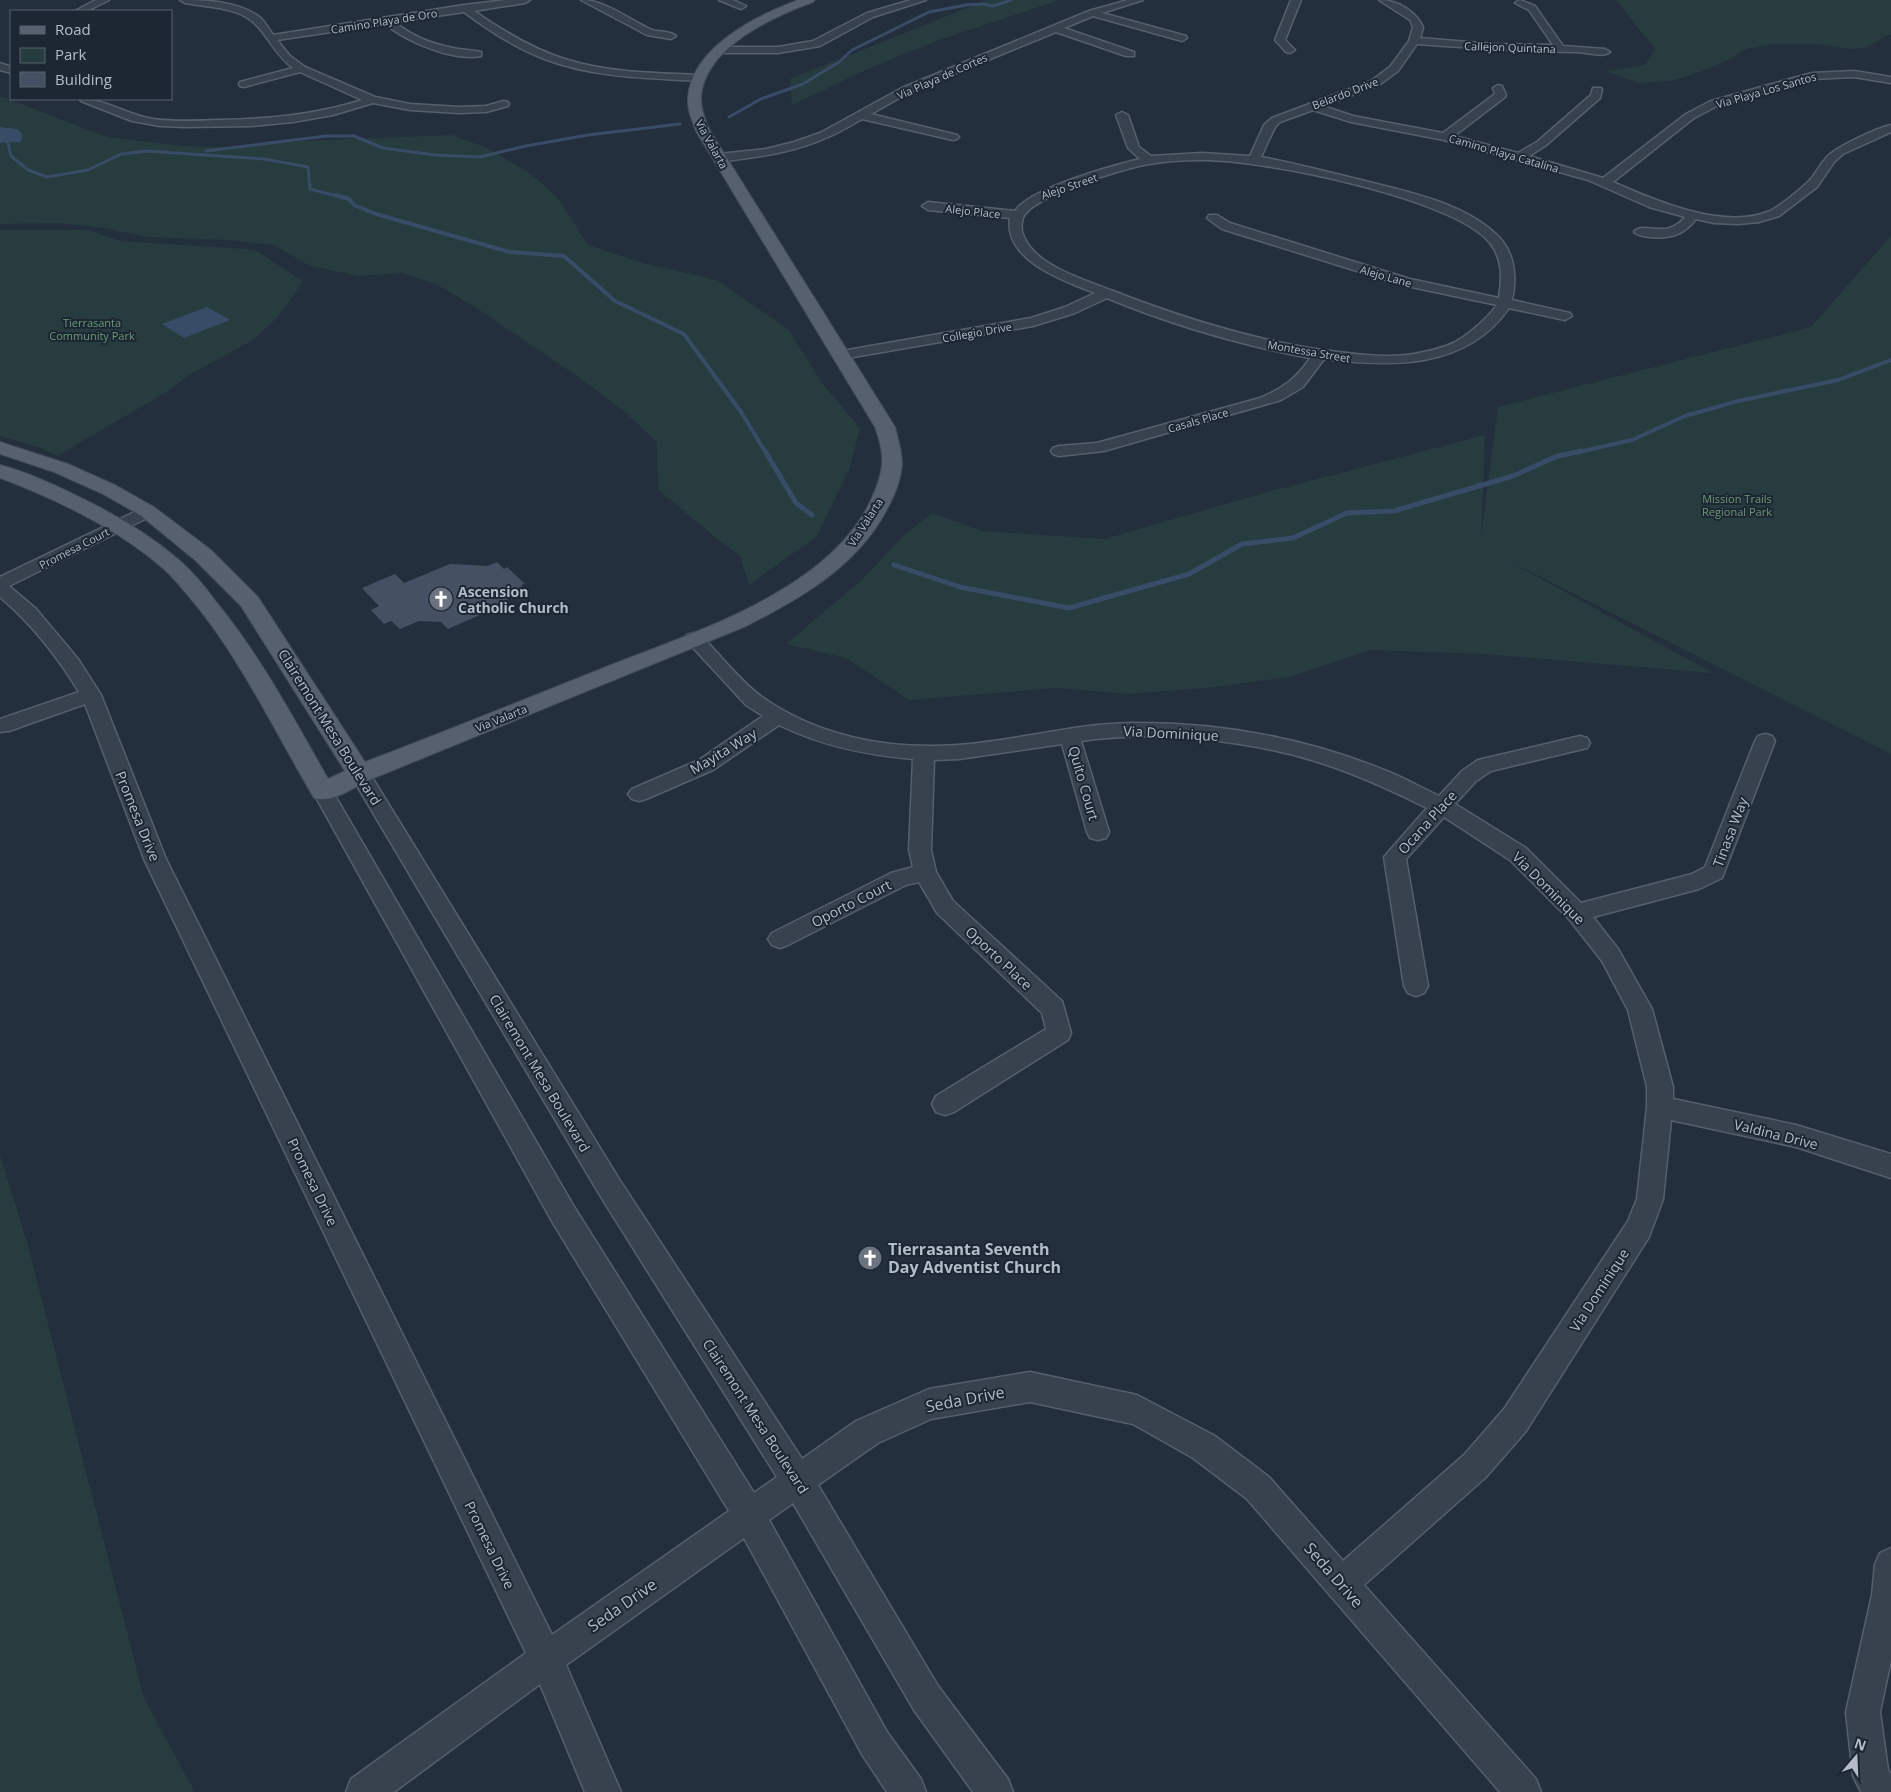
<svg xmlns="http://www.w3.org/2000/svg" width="1891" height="1792" font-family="'Open Sans',sans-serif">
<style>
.green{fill:#263c3f}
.water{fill:#394c67}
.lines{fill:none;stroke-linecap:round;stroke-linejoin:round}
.stream-far2{stroke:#394c67;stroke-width:3}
.stream-far1{stroke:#394c67;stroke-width:4}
.stream{stroke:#394c67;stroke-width:5}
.building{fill:#455162}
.minor-casing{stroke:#565f6c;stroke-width:3}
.major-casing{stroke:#414a57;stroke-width:2}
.minor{fill:#38414e;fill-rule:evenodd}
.major{fill:#56606e;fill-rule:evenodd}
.labels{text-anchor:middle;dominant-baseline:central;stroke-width:4;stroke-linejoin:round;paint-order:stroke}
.far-street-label{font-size:11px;fill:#b4bcc9;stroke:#1d2633}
.far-park-label{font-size:11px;fill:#6b9a76;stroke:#1d2633}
.poi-label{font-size:14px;font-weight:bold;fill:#b4bcc9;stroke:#1d2633;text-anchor:start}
.street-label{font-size:14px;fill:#b4bcc9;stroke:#1d2633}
.near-poi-label{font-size:16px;font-weight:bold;fill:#b4bcc9;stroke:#1d2633;text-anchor:start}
.near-street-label{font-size:16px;fill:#b4bcc9;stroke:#1d2633}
</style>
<rect width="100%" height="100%" fill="#242f3e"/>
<!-- green -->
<path class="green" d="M987,0h73l-121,40 -69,28 -78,37 -2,-26z
M1616,0h275v35h-4l-21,13 -16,1 -34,-5h-44l-26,5 -18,11 -25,11 -32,10 -34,2 -31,-12 38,-6 11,-16z
M0,96l107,41 77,9 41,1 76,-6 150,-6 34,12 43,25 29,25 31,48 55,18 74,17 72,50 33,53 38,45 -11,42 -32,66 -68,49 -9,-29 -24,-18 -57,-48 -2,-22v-26l-31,-29 -52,-39 -96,-65 -42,-25 -34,-11 -43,3 -49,-10 -36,-21 -46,-5 -81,-3 -48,-10 -42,-4 -57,1z
M0,230h87l33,11 127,8 10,2 46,30 -24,35 -26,24 -62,34 -28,20 -106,62 -18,-9 -39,-11z
M1891,236v518l-386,-195 208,114 -228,-19 -115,-4 -81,27 -74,10 -86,7 -72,-6 -148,12 -63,-42 -60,-14 77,-65 39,-42 30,-24 50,18 123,8 159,-46 221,-58 -4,103 17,-131 313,-80z
M0,1155l27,87 117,456 51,94h-195z"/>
<!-- water -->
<path class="water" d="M0,127l17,2 5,4v6l-2,3 -20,1z
M207,307l23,13 -46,18 -22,-14z"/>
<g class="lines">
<!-- stream-far2 -->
<path class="stream-far2" d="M729,117l32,-18 42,-15 36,-22 13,-12 77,-38 37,-7 16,-1 11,2 18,-6
M8,143l3,13 17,14 19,7 41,-7 33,-16 26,-3 117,8 44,8 2,22 30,8
M206,151l120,-15h28l29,12 52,7 45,2 46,-11 62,-11 92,-11"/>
<!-- stream-far1 -->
<path class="stream-far1" d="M335,195l14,4 5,6 22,9 134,38 54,4 51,45 69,33 57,78 25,41
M1575,453l57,-13 53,-24 53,-15 100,-21 53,-20"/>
<!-- stream -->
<path class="stream" d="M765,451l31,52 16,12
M894,565l66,22 109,21 120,-34 53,-30 51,-6 54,-25 47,-2 119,-35 42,-19 26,-6"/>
</g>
<!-- building -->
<path class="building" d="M497,562l7,7 3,-2 18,17 -4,1 6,6 -41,18 3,2 -41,18 -7,-7 -22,-1 -19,8 -9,-8 -7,3 -13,-14 8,-4 -17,-18 33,-14 9,9 46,-19 38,2z"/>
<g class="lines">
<defs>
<path id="minor" d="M96,0h13l-22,11h-12z
M180,0c26,0 56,1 78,16 6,4 11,13 15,19l191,-30 42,-5h24l-5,3 -51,8c29,20 60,39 94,49 42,13 88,13 132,15l5,3 -5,3c-53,-3 -107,-3 -158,-23 -28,-11 -54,-28 -78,-46l-69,10c16,14 37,22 58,26 9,2 19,2 28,4v4c-28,6 -75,-15 -96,-32l-108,16 13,16 15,11 70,30 35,7 49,3 27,-1 18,-5 4,1 1,2 -1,2 -22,6 -27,1 -49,-3 -37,-7 -40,12 -40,7 -41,4 -67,1 -25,-1 -28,-5 -51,-20 -1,-2c25,0 48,16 73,20 22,3 44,2 65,1 49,-1 98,-5 144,-20l-62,-28 -56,15 -4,-1 -1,-2 1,-2 53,-14c-19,-14 -26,-35 -41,-47 -17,-14 -46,-14 -67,-18z
M581,0c24,0 47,19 69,29 8,4 19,1 26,7l-5,3 -24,-4z
M719,0h14l13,6 -5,3z
M911,0h15l-53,17 -53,29 -42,7h-57l-5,-3 5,-3h57l35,-6 54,-28z
M1128,0h15l-41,13 84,23 1,2 -5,3 -89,-25 -29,12 70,24v4h-8l-70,-24 -146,60 -39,22 86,21 2,2 -2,2 -4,1 -91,-21c-11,6 -22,13 -34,18 -34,16 -72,20 -109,25l-6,-4 6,-4 47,-5 28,-7 26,-9 82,-45 187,-77z
M1291,0h10l-16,40 10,10 -5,3 -4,-1 -11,-12z
M1379,0c18,0 37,11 44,27l-3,11 73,6 60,1 -24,-35 -14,-7 5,-3 15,6 28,40 42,3 5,3c-7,6 -24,0 -34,0 -53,-1 -106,-4 -159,-8l-19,27 -19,14 -56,21 30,10 90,17 52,-39 -2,-6 5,-3 4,1 4,9 -1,2 -51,39 64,17 19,-11 54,-47 2,-7h8l1,2 -2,8 -55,48 -16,10 74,22 83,-64 25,-13 101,-28 42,-2 37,6v6l-37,-6 -42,2 -93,26 -25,13 -81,64c41,18 111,49 157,29 10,-5 31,-22 39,-30 7,-7 11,-17 18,-24 9,-10 50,-29 64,-32v7l-48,22 -8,7 -18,26 -38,29 -20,6 -21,2 -24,-1 -18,-4c-13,17 -27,20 -47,18 -6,-1 -11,-1 -15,-5 10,-12 32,9 51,-15l-36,-10 -61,-27 -144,-40 -93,-18 -38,-12 -33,12 -5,5 -14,30c34,6 67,15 100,23 46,12 102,22 137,56 17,17 19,42 14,64l58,13 2,3 -7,4 -56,-12c-43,62 -119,59 -185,51l-21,28 -22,13 -177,51 -45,5 -6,-2 -2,-3 2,-3 6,-2 38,-3 163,-45c22,-9 37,-20 50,-40 -69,-13 -138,-33 -203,-60l-32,15 -42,13 -191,33 -5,-1 -2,-3 2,-3 5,-1 189,-33 34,-11 30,-14c-31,-12 -92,-33 -85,-75l-82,-8 -6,-4 6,-4 87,9c16,-23 96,-45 125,-52l-12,-11 -12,-33 6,-3 6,3 11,32 12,9 51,-3 48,3 14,-31 8,-7 99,-37 19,-14 19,-26 4,-14 -3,-7zM1202,160c58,-1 253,38 288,83 13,16 12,36 9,55l-89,-19 -180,-56 -13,-8h-8l-2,3 15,11 180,56 95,20c-9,13 -32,33 -46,39 -11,5 -26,8 -37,10 -24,4 -51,1 -76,-2 -77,-9 -153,-33 -225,-61 -25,-10 -66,-22 -83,-44 -6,-8 -11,-19 -7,-29 8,-22 102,-50 126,-54 17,-3 35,-4 53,-4z
M0,63l11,4v6l-11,-3z
M147,506l6,1 2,4 -2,4 -144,71 27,23 42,50 23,36 65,164 386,776 177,-124 -176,-288 -240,-431 3,-5 7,-2 7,2 243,418 181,288 23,-16 -176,-280 -251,-423 3,-5 7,-2 7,2 252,410 183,280 54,-38 73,-32 101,-17 107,23 78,41 54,41 74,84 121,-106 40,-46 124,-188 9,-22 10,-92v-20l-19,-77 -26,-49 -33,-42 -59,-59 -66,-43 -38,42 22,127 -4,7 -8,3 -8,-3 -4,-7 -20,-129 43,-49c-36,-18 -73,-35 -112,-47 -69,-21 -162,-31 -234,-20l28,91 -3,6 -8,2 -8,-2 -3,-6 -25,-88 -103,15 -25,1 -3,90 5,22 17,29 109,100 9,32 -3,7 -114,72 -9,3 -9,-3 -4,-8 4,-8 110,-67 -4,-16 -105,-100 -18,-31 -13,3 -118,60 -8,3 -8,-3 -4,-6 4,-6 119,-60 22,-6 -4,-17 4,-91c-47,-4 -91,-13 -134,-34l-66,45 -67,29 -7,2 -7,-2 -4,-5 4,-5 67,-29 64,-44 -17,-11 -61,-66 2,-4 7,-2 7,2c17,18 41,48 61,62 56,40 128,53 196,48 58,-4 113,-21 172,-22 88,-1 177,15 259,49 17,7 33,16 50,24l23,-25 16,-11 102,-24 7,2 3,5 -3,5 -96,23 -15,10 -21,23 71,44 55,55 111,-29 13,-7 50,-126 3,-5 7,-2 7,2 3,5 -53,137 -23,11 -106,28 25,32 34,60 21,78v12l123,26 95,29v24l-95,-31 -125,-27 -8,79 -14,38 -123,194 -40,46 -122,108 172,194 5,13h-41l-253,-293 -54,-41 -60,-34 -103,-22 -99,17 -53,24 -60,42 120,201 70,93 5,13h-40l-59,-82 -121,-207 -24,17 118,212 34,47 5,13h-39l-24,-36 -119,-218 -178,127 55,127h-36l-45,-108 -146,108h-48l5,-13 175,-126 -382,-794 -59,-155 -76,27 -9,1v-13l79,-27c-22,-36 -47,-68 -79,-95v-20z
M1891,1548v112l-11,52 8,58 3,4v18h-30l-8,-16 -7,-64 26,-117 3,-31 5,-11z"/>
<path id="major" d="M798,0h17l-2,2c-40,15 -109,45 -112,96 0,11 4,22 9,33l185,296c3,12 7,25 7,37 -1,17 -8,33 -16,47 -30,56 -86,88 -142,116l-375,153c-17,8 -37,24 -55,18 -37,-63 -69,-130 -114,-188 -11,-13 -22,-28 -35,-40 -45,-40 -109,-71 -165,-92v-13c27,7 53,19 77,31 36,17 73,39 102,64 15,13 27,28 38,43 44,54 77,116 111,176l17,-8 -104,-165 -46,-46 -55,-45 -39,-22 -47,-21 -54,-18v-12l68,22 47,21 39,22 57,43 47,47 107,165c76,-29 151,-59 226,-89 90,-37 236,-78 280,-173 5,-11 10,-23 11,-36 1,-13 -3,-25 -7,-37l-179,-296c-4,-11 -9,-22 -8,-33 3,-51 70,-83 110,-98z"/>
</defs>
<!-- minor casing -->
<use href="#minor" class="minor-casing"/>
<!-- major casing -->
<use href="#major" class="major-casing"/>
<!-- minor -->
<use href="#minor" class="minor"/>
<!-- major -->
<use href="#major" class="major"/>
</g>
<!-- icons -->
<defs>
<symbol id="church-disc" viewBox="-11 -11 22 22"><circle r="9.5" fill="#6b7280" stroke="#1d2633"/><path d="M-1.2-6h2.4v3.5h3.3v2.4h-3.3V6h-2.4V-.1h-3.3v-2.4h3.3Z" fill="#fff"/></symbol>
</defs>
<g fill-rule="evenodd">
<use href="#church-disc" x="427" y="585" width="28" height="28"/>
<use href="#church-disc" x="856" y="1244" width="28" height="28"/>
</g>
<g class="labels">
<!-- far-street labels -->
<g class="far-street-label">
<text transform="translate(384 21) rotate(-9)">Camino Playa de Oro</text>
<text transform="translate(1510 47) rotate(2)">Callejon Quintana</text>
<text transform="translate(942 76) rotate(-24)">Via Playa de Cortes</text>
<text transform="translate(1766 90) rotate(-16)">Via Playa Los Santos</text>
<text transform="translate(1345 93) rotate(-21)">Belardo Drive</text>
<text transform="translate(712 144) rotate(61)">Via Valarta</text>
<text transform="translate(1504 153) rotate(16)">Camino Playa Catalina</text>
<text transform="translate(1069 186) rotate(-19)">Alejo Street</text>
<text transform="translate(973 211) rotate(6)">Alejo Place</text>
<text transform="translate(1386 276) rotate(16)">Alejo Lane</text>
<text transform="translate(977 332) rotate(-10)">Collegio Drive</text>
<text transform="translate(1309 351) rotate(10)">Montessa Street</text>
<text transform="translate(1198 420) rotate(-16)">Casals Place</text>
<text transform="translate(865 522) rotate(-57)">Via Valarta</text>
<text transform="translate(74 548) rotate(-27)">Promesa Court</text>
<text transform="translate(501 718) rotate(-22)">Via Valarta</text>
</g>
<!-- far-park labels -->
<g class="far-park-label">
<text x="92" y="322">Tierrasanta<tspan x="92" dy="13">Community Park</tspan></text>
<text x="1737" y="498">Mission Trails<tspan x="1737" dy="13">Regional Park</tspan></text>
</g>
<!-- poi labels -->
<g class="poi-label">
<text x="458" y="591">Ascension<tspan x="458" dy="16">Catholic Church</tspan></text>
</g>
<!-- street labels -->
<g class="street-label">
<text transform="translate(330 727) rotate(58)">Clairemont Mesa Boulevard</text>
<text transform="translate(1171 733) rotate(3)">Via Dominique</text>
<text transform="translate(723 751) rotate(-31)">Mayita Way</text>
<text transform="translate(1084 783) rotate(74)">Quito Court</text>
<text transform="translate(138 816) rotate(68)">Promesa Drive</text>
<text transform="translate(1427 822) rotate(-48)">Ocana Place</text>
<text transform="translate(1730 832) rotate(-69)">Tinasa Way</text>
<text transform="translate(1549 888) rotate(45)">Via Dominique</text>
<text transform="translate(851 903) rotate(-27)">Oporto Court</text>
<text transform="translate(999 958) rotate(43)">Oporto Place</text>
<text transform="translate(540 1073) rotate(59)">Clairemont Mesa Boulevard</text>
<text transform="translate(1776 1134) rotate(14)">Valdina Drive</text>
<text transform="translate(313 1182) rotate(64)">Promesa Drive</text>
<text transform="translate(1599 1290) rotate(-57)">Via Dominique</text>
<text transform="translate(756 1416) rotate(57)">Clairemont Mesa Boulevard</text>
<text transform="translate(490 1545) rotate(64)">Promesa Drive</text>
</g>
<!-- near-poi labels -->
<g class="near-poi-label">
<text x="888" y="1249">Tierrasanta Seventh<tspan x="888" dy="18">Day Adventist Church</tspan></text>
</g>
<!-- near-street labels -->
<g class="near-street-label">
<text transform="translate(965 1399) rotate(-11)">Seda Drive</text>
<text transform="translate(1334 1575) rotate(49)">Seda Drive</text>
<text transform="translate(622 1605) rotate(-35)">Seda Drive</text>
</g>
</g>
<!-- legend -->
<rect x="10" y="10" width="162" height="90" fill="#1d2633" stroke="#59626f"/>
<rect x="20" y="26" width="25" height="8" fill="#56606e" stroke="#59626f"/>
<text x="55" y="35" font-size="15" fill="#b4bcc9">Road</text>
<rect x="20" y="48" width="25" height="15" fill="#263c3f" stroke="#59626f"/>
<text x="55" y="60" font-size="15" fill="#b4bcc9">Park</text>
<rect x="20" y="72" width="25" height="15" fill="#455162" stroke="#59626f"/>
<text x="55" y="85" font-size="15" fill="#b4bcc9">Building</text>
<!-- north arrow -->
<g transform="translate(1856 1757) rotate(19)" stroke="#1d2633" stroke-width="4" paint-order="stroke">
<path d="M0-4L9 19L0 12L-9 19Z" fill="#b4bcc9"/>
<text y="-8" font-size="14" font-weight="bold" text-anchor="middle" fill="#b4bcc9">N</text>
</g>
</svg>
